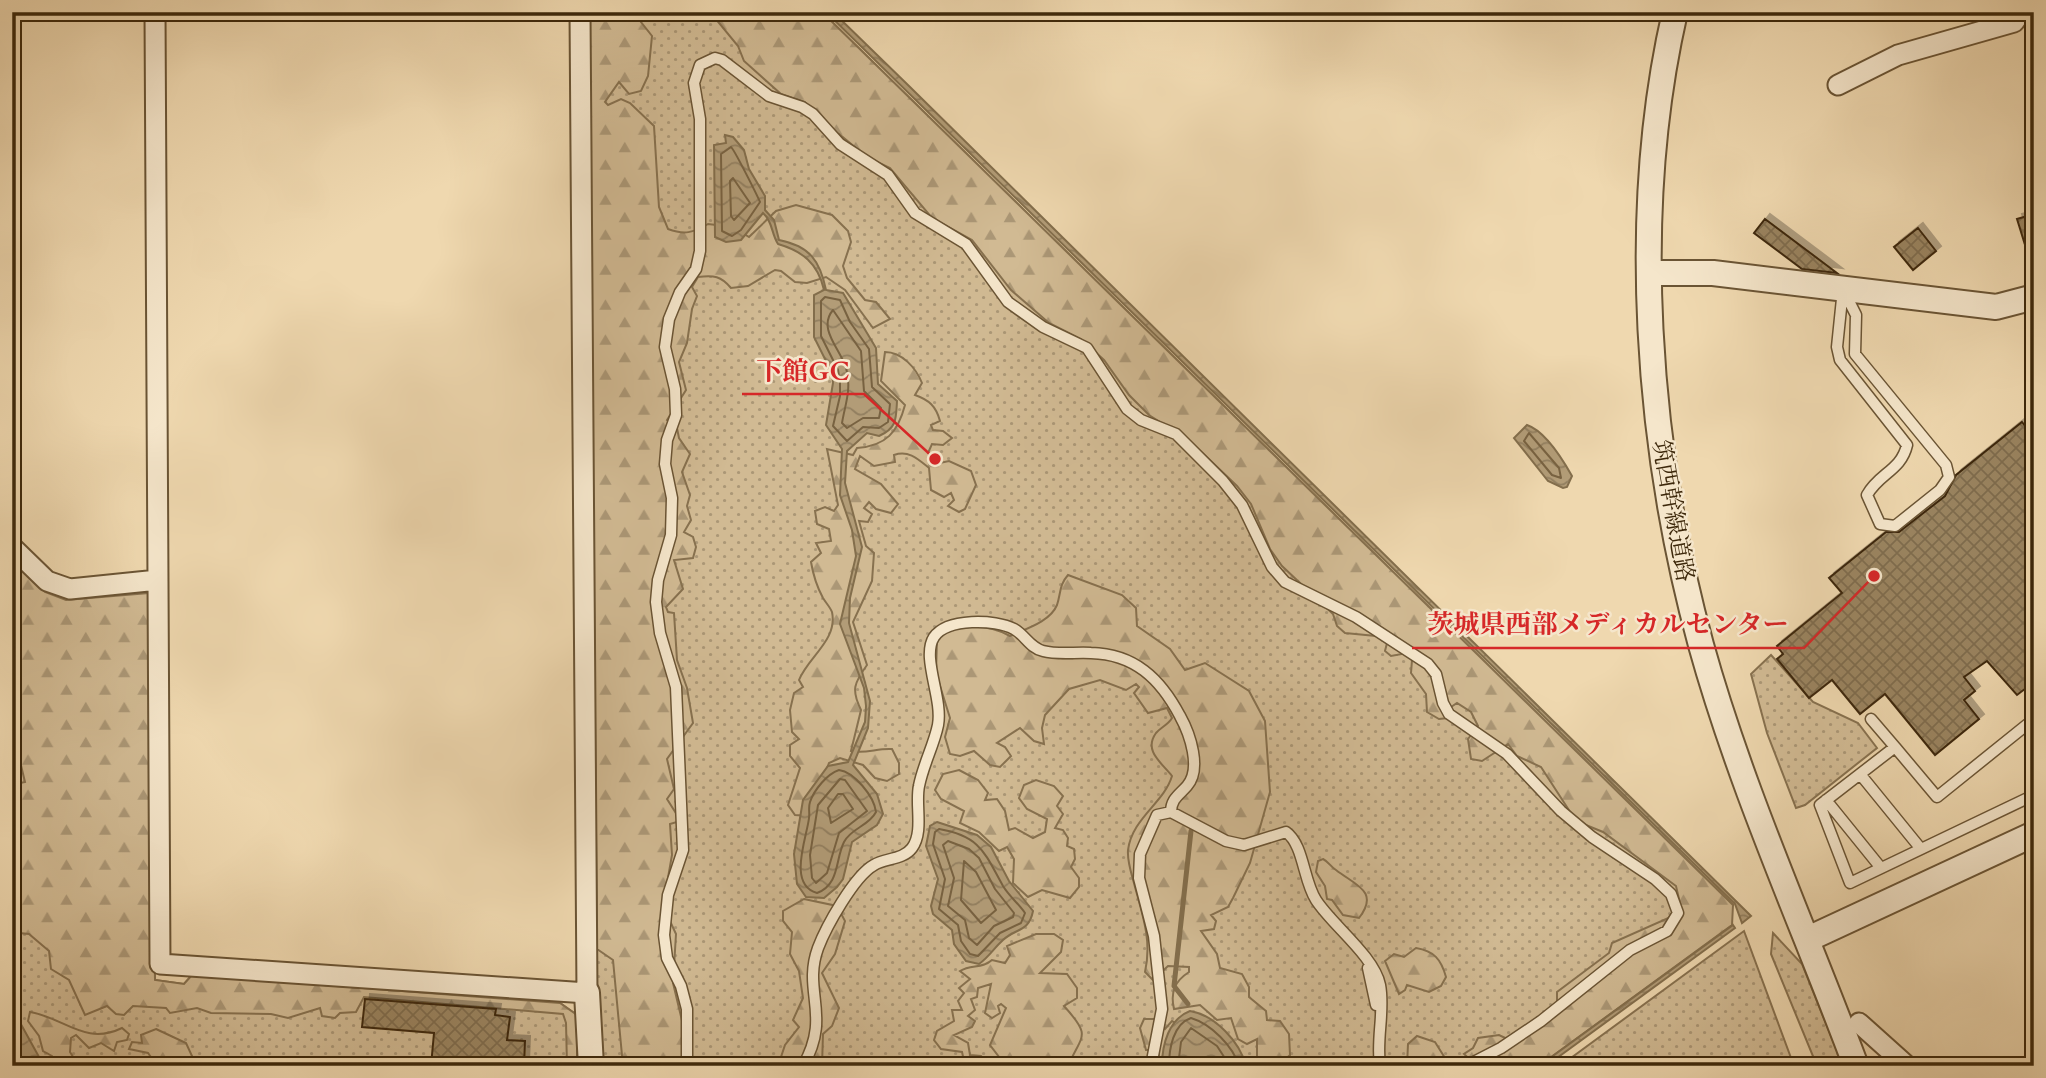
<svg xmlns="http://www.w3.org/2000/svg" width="2046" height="1078" font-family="Cardo,'Noto Serif JP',serif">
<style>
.grass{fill:url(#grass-dots);stroke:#87714f;stroke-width:2}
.forest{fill:url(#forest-firs);stroke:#87714f;stroke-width:2}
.water{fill:url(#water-waves);stroke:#836e4c;stroke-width:2}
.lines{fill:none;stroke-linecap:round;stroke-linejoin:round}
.shore{stroke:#786241;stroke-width:2}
.stream{stroke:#836e4c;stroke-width:5}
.building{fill:url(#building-cross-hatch);stroke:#3d280b;stroke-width:2;filter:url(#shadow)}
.service-casing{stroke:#6a5434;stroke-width:13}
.minor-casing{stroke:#6a5434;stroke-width:23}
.tertiary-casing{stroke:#6a5434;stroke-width:28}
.service{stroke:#f5e6cb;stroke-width:10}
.minor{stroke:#f5e6cb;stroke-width:19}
.tertiary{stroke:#f5e6cb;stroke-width:24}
.labels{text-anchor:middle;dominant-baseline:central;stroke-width:5;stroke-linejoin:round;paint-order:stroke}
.street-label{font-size:24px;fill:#3d280b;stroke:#f5e6cb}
.leader{fill:none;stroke:#d62828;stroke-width:2.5}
.callout-dot{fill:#d62828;stroke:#f5e6cb;stroke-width:2.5}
.callout-label{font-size:26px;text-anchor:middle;font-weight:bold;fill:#d62828;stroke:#f5e6cb;stroke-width:5;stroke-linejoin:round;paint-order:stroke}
</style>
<defs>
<pattern id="grass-dots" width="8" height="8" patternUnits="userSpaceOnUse" patternTransform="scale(1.75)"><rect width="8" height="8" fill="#d1ba93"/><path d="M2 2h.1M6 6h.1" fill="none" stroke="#ab9776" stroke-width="1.8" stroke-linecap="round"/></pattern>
<pattern id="forest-firs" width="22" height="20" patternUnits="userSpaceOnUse" patternTransform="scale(1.75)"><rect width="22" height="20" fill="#d1ba93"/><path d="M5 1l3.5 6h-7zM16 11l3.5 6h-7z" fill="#ab9776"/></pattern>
<pattern id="water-waves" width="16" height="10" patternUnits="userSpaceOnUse" patternTransform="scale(1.75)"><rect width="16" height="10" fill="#b29c77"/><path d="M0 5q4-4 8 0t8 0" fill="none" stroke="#927f60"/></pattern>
<pattern id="building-cross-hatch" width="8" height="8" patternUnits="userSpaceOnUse" patternTransform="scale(1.75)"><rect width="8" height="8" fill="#9a8460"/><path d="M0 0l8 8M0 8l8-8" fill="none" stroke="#7f6c4d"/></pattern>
<filter id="shadow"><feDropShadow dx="5" dy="-5" stdDeviation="0" flood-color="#0004"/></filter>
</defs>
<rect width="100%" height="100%" fill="#efd8af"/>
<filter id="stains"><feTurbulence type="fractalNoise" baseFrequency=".00286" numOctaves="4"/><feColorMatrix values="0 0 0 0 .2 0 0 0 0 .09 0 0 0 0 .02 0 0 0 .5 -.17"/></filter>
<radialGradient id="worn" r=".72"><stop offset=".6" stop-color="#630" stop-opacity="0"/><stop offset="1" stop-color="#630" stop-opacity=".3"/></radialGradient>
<!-- grass -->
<path class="grass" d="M589,12h233l911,893 -194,161h-936l-6,-55z
M12,561l33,31 21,8 83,-7 6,387 29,4 8,-9 368,28 17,12v51h-565z
M1771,655l42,47 45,21 19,25 -72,57 -9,3 -29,-75 -16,-59z
M1744,931l50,135h-234z
M1773,933l29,31 41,102h-26l-46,-112z"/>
<!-- forest -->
<path class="forest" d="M589,12h44l19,24 -4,40 -7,15 -12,3 -10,-12 -14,20 3,3 13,-6 9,4 24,23 5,81 9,22c16,6 25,4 40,-5l25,3 16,10 27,-26 20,-6 36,10 16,16 3,11 -8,24 4,12 18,22 11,2 14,17 -17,9 -28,-38 -19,-13 -19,6 -12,-1 -14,-11 -6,-1 -27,16 -17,2c-10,-12 -17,-13 -33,-11l-6,10 5,9 -5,13 -5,34 -8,19 7,28 -19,30 10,8 2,10 11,16 -8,18 8,23 -3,11 4,14 -7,12 9,5 3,10 -3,11 -19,2 9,29 -17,18 2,5 6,1 3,47 10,28 6,35 -26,36 7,30 -7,10 12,19 -2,4 -7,2 2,31 -9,51 13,28 -3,49 11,46 -1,37h-60l-10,-106 -16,-11z
M710,12h112l911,893 -1,20 -193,141h-62l-13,-12 9,-6 5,-10 21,-3 17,8 41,-31v-20l52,-39 3,-10 70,-31 -6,-26 -73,-54 -27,-11 -35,-54 -24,-11 -9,-12 -26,17 -11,-2 -3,-20 10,-13 -7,-14 -14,-9 -6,4 -3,11 -9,1 -12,-7 -1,-18 -15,-21 1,-13 -5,-7 -16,3 -6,-5 2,-8 -11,-7 -31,-3 -8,-7 -4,-12 -51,-48 -12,-17 -19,-45 -14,-18 -47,-45 -41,-26 -20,-20 -25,-35 -23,-21 -32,-16 -38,-33 -39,-50 -40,-22 -42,-50 -23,-11 -28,-23 -6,-1 -28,-31 -24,-8 -37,-33 -6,-15z
M885,352c17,0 31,16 37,31l-7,12c14,5 21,11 25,26l-9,4 2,5 10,1 9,7 -9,7 -11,-1 -4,9 12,10 9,-2 22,10 5,14 -11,24 -6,3 -11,-6 6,-6 -3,-7 -7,4 -13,-7 -2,-22c-11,-9 -20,-18 -35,-13l1,7 -21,4 -14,-10 -5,13 26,15 17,20 -7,9 -15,-4 -7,-7 -5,6 8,6 -4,8 -9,-1 7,25 8,7 -2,28 -19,41 14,43c-13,18 -16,25 -6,45l-10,41c15,3 26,-3 41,-2l7,14v11l-12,7 -12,-3 -12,-13 -23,-7 -11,5 -20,53 -14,-1 -7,-10 12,-37 -10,-12v-11l9,-6 -7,-7 -2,-22 4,-17 9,-6 -4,-7c9,-23 39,-40 33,-68 -2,-5 -6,-9 -9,-14 -6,-11 -10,-24 -12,-36l10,-9 -5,-10 15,-2 -2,-12 -12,-5 -2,-13 10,-4 9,4 4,-6c-4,-20 -7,-37 -11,-56l26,6 4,-7c29,-2 41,-16 48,-43l-24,-24z
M12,561l33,31 21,8 83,-7 6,387 29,4 8,-9 368,28 17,12v51h-10l-1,-43 -3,-9 -199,-17 -8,15 -16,1 -5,5 -13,-2 -2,-8 -32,10 -17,-4 -60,-1 -14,-5 -27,5 -4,-5 -33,-2 -9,9 -8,-1 -9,-8 -22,9 -16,-35 -18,-11 -2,-18 -20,-17 -10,-1 -7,-19v-134l4,4 9,-2 -7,-29 -6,5z
M1068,575l54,20 14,13 1,18 33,23 15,21 20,-7 44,28 16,30 5,71 -20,71 -17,35 -5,9 -17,8 5,6 -2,8 -13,2 16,23 3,14 22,6 7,13v10l17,14 1,9 13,1 9,13 1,21 -12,11h-15l-6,-4v-23l-10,5 -9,-5 -7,-21 -14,2 -17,-15 -26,4c-4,-17 1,-28 15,-37v-5l-21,-1 -15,14 -8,-8c7,-30 -2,-56 -10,-85 -3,-12 -8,-25 -7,-37 4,-32 36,-47 44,-74 -10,-13 -29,-25 -16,-43 5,-6 12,-8 16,-15l-5,-10 -19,5 -14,-20 5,-6 -3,-3 -10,6 -26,-10 -31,9 -24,26 -3,13 2,16 -10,-3 -14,-13 -23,15 8,4 6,9 -11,11 -10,-2 -16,-14 -14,5 -10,-2 -5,-17 5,-19 -14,-45 1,-35c21,-15 51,-14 73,-2 15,-7 40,-14 47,-31 4,-12 2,-20 11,-30z
M959,770l19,10 10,13 -3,7 12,-1 8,12 4,19 6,-2 18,10 12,-6 2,-13 -20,-10 -8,-11 5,-13 12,-5 18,6 9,10 -6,10 6,8 -8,14 8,2 5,8 -1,8 7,3 1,10 -4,8 8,11v9l-9,11 -28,-8 -14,7 -15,-14 1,-24 -7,-12 -8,4 -20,-19 -19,-9 4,-12 -23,-12 -6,-9 8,-16z
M1323,859c6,3 8,8 13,11 19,15 44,21 23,48l-16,-3 -11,-15 -5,-1 -2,-13 -9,-14 2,-11z
M804,899l33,7 8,15 -10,33 -13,19 17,35 -7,18 -9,8 -1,32h-44l7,-21 14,-18 -6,-7 10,-22 -4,-27 -9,-17 2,-22 -9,-11v-10z
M1036,934h18l9,6 -2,12 -21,21 27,1 10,14v10l-13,8c28,31 18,28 4,60h-62l-16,-21 16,-37 -5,-4 -3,2 2,7 -8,5 -7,-5 6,-29 -13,4 -1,9 -6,2 4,11 -7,6 7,5 -3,6 -18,8 14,8 2,12 11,1 9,10h-31l5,-5 -2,-9 -21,-3 -7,-9 3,-9 17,-10 -2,-11h10l-4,-9 6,-8 -5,-5 11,-9 -10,-8c11,-7 22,-2 32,-11l13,3 5,-8 -3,-9z
M1416,948c18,3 25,11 30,29l-5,9 -12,6 -22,-7 -2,5 -6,4 -14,-33 9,-7 10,3z
M30,1012c35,6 55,34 92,16l7,6 -2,6 -10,2 -3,9 -13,-8 -12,5 -13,-13 -5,3 -1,14 5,8 -4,6h-18l-1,-10 -9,-5 -4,-15 -11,-15z
M1144,1019h12l9,10 7,-8 4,2 -1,43h-17l1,-16h-13l-6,-22z
M156,1029l30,14 6,13 -6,6 -24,-4 -9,2 -5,-7 -19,-4 3,-7 10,1 -1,-8z
M1417,1036l18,6 15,24h-43l1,-22z"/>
<!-- water -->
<path class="water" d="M826,12h7l76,74 842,830 -9,7 -7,-19z
M725,135l8,2 11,13 5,19 16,27v14l9,10 5,20c31,6 41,21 47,50l17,3 33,55 2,36 19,17c-1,18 0,27 -18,35l-12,-3 -20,18 -2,32 17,64 -12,51 -1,25 21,78 -2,27 -15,37 24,29 6,20 -6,11 -25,17 -9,37 -6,8 -13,11 -18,-1 -9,-13 -3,-30 9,-54 25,-34 20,-4 17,-40 1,-16 -2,-18 -24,-64 16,-68 -4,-26 -12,-35 2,-46 -16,-24 7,-42 -1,-10 -18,-36v-42l10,-5c-6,-27 -22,-39 -46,-46 -7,-11 -5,-22 -15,-31l-22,27 -15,2 -11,-5 -1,-92 12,-2z
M1527,425c18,6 36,35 45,51l-5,11 -4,1 -15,-7 -34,-43z
M937,822l40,13 14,12 18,34 24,30c-4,21 -17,17 -30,29 -9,8 -14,17 -24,24l-13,-3 -12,-17 -2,-14 -19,-16 -2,-8 7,-27 -12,-33 4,-20z
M1733,925l2,3 -189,138h-7z
M12,1008l32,58h-32z
M1190,1011c25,4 50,31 56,55h-84c0,-22 7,-47 28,-55z"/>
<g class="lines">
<!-- shore -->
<path class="shore" d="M731,147c3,2 26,48 29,55l-19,28 -9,6 -10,-5 -1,-77z
M733,178l17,25 -16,17 -3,-4 -1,-35z
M825,297l15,3 10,22 19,27 3,38 18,17 -2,18 -9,6 -16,-1 -16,14 -14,-15 7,-30v-14l-2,-12 -17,-34v-35z
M833,310l28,41 3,40 17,17 -2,10h-16l-16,10 -5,-5c3,-18 9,-32 5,-51 -3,-20 -31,-42 -14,-62z
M1529,433l30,35 2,10 -9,-3 -28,-34z
M839,770c15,2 35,26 37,42 -7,14 -25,16 -32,30 -9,18 -4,42 -27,51 -30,-8 -10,-56 -8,-75 1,-5 -1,-10 1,-16 4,-12 17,-28 29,-32z
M840,779l5,1 22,31 -28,22 -12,40 -11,10 -4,-5 -2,-23 8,-50z
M838,794h5l10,15 -22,14 -3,-15z
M939,829c42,7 46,25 64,57 6,10 15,17 22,27l-4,10 -21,10 -22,23 -8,-2 -9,-13 -3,-16 -19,-16 6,-30 -12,-35 2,-12z
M948,841l21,8 10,9 16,31 19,24 -1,4 -19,9 -17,19 -8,-7 -4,-18 -17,-14 6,-28 -11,-33z
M964,861l12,11 20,38 -15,13 -20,-23z
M1169,1066c0,-17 4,-42 22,-48 20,6 42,28 48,48
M1178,1066l3,-24 10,-14 26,18 13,20"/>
<!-- stream -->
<path class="stream" d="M1188,1004l-14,-18 17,-155"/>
</g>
<!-- building -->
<path class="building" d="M2034,214v47h-4l-13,-42z
M1765,219l72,54 -35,-4 -48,-36z
M1918,228l18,23 -23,19 -19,-23z
M2022,422l12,15v245l-17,13 -30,-34 -23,16 11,14 -11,9 15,19 -44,36 -50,-61 -25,20 -28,-34 -23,18 -32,-39 6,-5 -6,-8 65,-53 -13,-15 57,-46h13l46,-36 11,-21z
M365,999l131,10 -1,6 15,2 -3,23 18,1 -1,25h-93l3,-33 -72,-6z"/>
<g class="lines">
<defs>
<path id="service" d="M1843,289l13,26 -1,39 91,111 3,12 -9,13 -45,36 -15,-2 -13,-29c12,-22 34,-24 40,-50l-67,-85 -3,-13z
M1871,719l24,28
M2034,719l-97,78 -42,-50 -75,58 30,78 184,-88
M1860,774l61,75
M1826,800l55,68
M1368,968l8,37
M687,1066v-57l-6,-23 -14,-28 -3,-23 4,-40 15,-45 -7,-163 -16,-54 -4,-31 2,-22 13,-45 1,-37 -7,-34 2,-24 9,-25 -1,-26 -10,-42 4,-28 11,-27 16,-23 4,-18v-132l-6,-36 6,-18 15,-7 7,2 47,36 33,11 11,7 27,30 48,31 27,38 51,31 42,58 35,25 44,21 40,61 14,11 35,14 47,47 19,24 30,62 13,15 71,35 72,47 8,10 7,29 6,11 58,40 54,57 31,26 63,42 16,15 7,19 -11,18 -37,19 -89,71 -40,27 -35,18
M803,1066c29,-51 -1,-74 15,-118 8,-21 36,-72 56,-83 11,-7 29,-5 38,-17 12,-16 3,-44 7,-62 4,-21 15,-41 19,-61 5,-27 -17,-68 -4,-88 13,-19 61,-18 80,-8 11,6 16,19 29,22 15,4 32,1 48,2 43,1 69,25 89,63 10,18 22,53 7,70 -8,9 -16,13 -16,26
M1151,1066l11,-57 -8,-73 -15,-58 1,-24 17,-39 14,-3 55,29 18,4 42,-13c18,13 17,48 30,68 16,25 58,56 64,85 5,26 -4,54 0,81"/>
<path id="minor" d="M155,12l5,952 427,29 -7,-981
M1838,85l60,-30 116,-33 7,-10
M12,547l35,34 23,8 88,-9
M1859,1023l48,43"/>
<path id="tertiary" d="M1675,12c-46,200 -28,436 26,633 40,144 103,282 155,421
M1651,273h62l283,34 38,-10
M1808,939l226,-105
M587,993l4,73"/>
</defs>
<!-- service casing -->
<use href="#service" class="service-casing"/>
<!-- minor casing -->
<use href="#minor" class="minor-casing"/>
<!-- tertiary casing -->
<use href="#tertiary" class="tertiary-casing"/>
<!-- service -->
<use href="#service" class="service"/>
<!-- minor -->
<use href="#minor" class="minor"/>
<!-- tertiary -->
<use href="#tertiary" class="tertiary"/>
</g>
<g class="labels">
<!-- street labels -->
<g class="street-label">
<text transform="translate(1673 511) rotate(80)">筑西幹線道路</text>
</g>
</g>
<!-- callouts -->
<path class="leader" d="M935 459L864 394H742M1874 576L1804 648H1412"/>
<g class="callout-dot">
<circle cx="935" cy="459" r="7"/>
<circle cx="1874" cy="576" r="7"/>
</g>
<g class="callout-label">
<text x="803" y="380">下館GC</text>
<text x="1608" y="633">茨城県西部メディカルセンター</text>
</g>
<!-- margin -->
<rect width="2046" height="1078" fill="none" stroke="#efd8af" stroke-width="42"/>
<rect x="14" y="14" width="2018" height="1050" fill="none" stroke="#3d280b" stroke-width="3.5"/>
<rect x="21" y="21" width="2004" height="1036" fill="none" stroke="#3d280b" stroke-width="2"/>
<rect width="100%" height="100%" filter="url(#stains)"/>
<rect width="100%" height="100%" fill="url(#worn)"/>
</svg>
